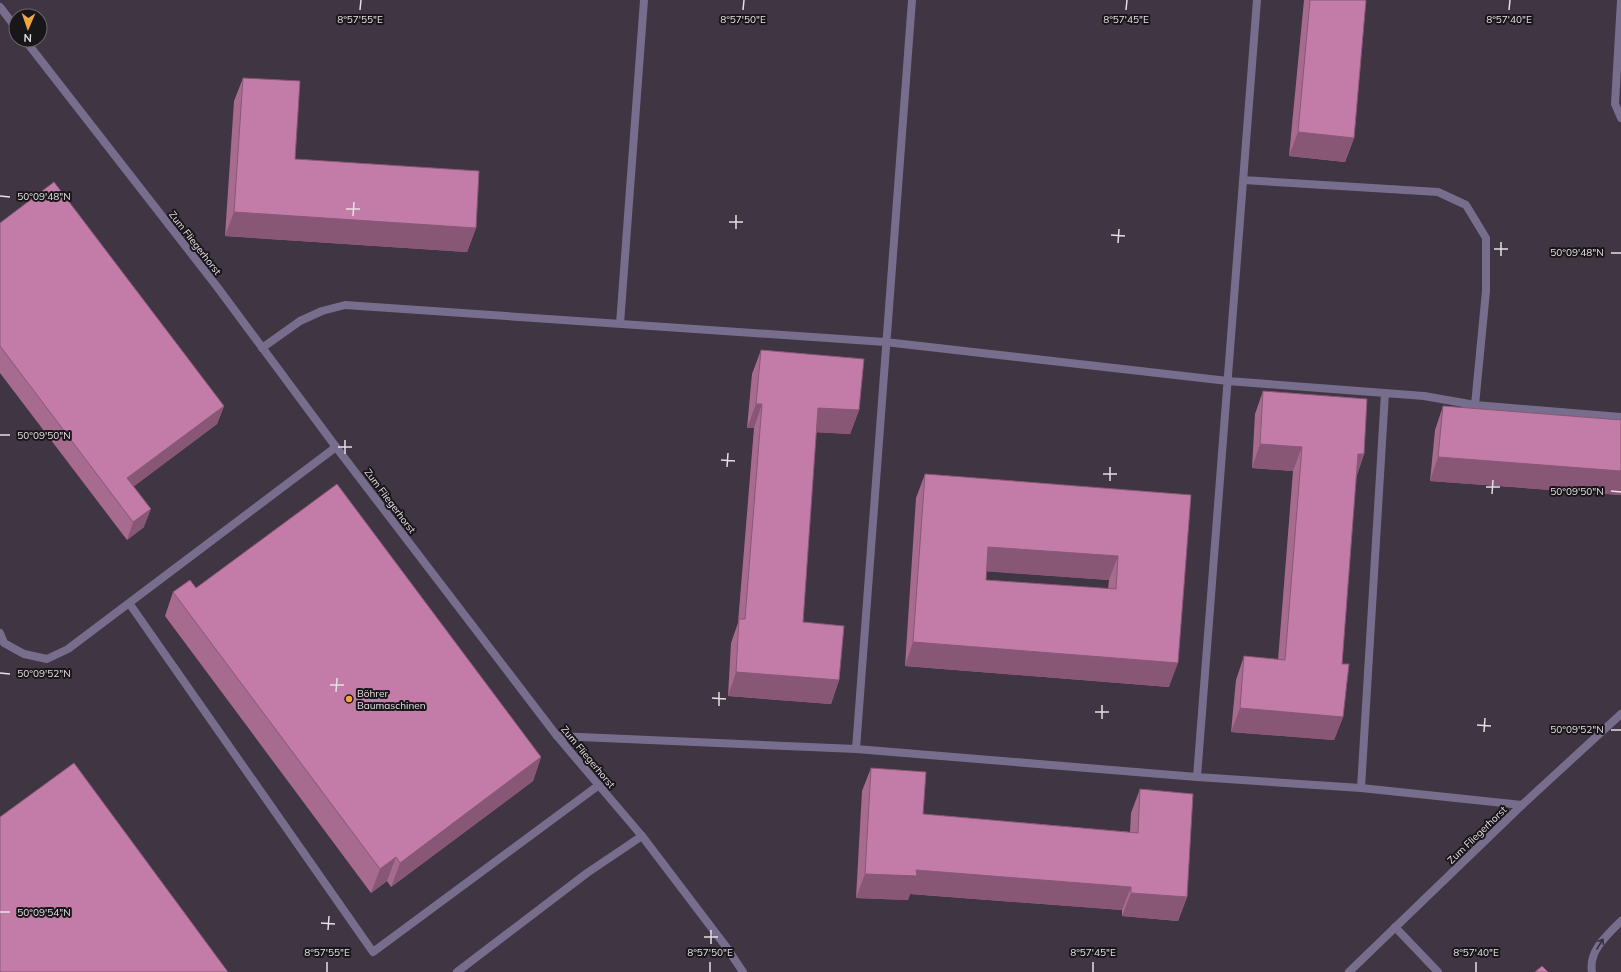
<svg xmlns="http://www.w3.org/2000/svg" width="1621" height="972" font-family="Mulish,sans-serif">
<style>
.built{fill:#403542;fill-rule:evenodd}
.lines{fill:none;stroke-linecap:round;stroke-linejoin:round}
.lane{stroke:#766e8c;stroke-width:8}
.street{stroke:#766e8c;stroke-width:8}
.wall{fill:#a86b90;fill-rule:evenodd}
.shaded-wall{fill:#885776}
.building{fill:#c37ca8;stroke:#885776;fill-rule:evenodd}
.oneway{stroke:#35303c}
.ticks{fill:none;stroke:#e4e0e5;stroke-width:1.5}
.poi-dot{fill:#efa73d;stroke:#191619;stroke-width:1.5}
.labels{text-anchor:middle;dominant-baseline:central;stroke-width:4;stroke-linejoin:round;paint-order:stroke}
.street-label{font-size:10px;fill:#e4e0e5;stroke:#191619}
.poi-label{font-size:10px;fill:#e4e0e5;stroke:#191619;text-anchor:start}
.ticks-label{font-size:10px;text-anchor:middle;fill:#e4e0e5;stroke:#191619;stroke-width:4;stroke-linejoin:round;paint-order:stroke}
</style>
<rect width="100%" height="100%" fill="#332c34"/>
<!-- built -->
<path class="built" d="M0,0h1621v972h-1621zM16,16h24v24h-24z"/>
<g class="lines">
<!-- lane -->
<path class="lane" d="M1621,0l-6,104 6,14
M1243,180l195,12 28,13 20,33v53l-11,114
M620,324l24,-324
M262,348l38,-27 22,-10 23,-6 540,37 343,39 196,15 51,9 146,12
M129,603l244,349 226,-167
M0,633l4,10 20,11 23,5 21,-10 268,-202
M557,736l299,13 341,28 164,11 161,17
M856,749l56,-749
M1197,777l60,-777
M1361,788l24,-395
M1395,927l43,45
M457,972l130,-99 55,-37
M1592,972c-4,-21 16,-38 29,-51"/>
<!-- street -->
<path class="street" d="M0,7l16,21
M25,40l193,248 118,159 221,289 85,100 85,112 16,24
M1349,972l173,-167 99,-91"/>
</g>
<!-- wall -->
<path class="wall" d="M1304,0h62l-12,138 -9,24 -56,-6z
M243,78l52,81 181,69 -9,24 -242,-16 9,-135z
M0,223l224,183 -7,18 -83,62 10,41 -17,13 -127,-167z
M761,350l98,60 -9,24 -34,-2 -13,190 36,58 -8,24 -103,-8 3,-53 7,-20 16,-195h-7l5,-54z
M1263,391l101,63 -8,24 -14,186 1,53 -9,23 -103,-8 5,-52 8,-24 34,4 15,-189 -41,-3 3,-54z
M1443,406l178,14v75l-191,-14 5,-51z
M925,474l266,21 -22,192 -264,-21 11,-168zM986,571l123,9 -1,9 -122,-9z
M196,588l345,169 -8,24 -142,106 -4,-6 -16,12 -206,-277 8,-24z
M871,768l52,46 207,18 1,-19 9,-24 47,108 -9,24 -56,-5v-6l-212,-16 -2,6 -52,-2 6,-107z"/>
<!-- shaded-wall -->
<path class="shaded-wall" d="M1298,132l56,6 -9,24 -56,-6z
M234,212l242,16 -9,24 -242,-16z
M756,404h6l-8,24h-7z
M224,406l-7,18 -96,72 6,-18z
M818,408l41,2 -9,24 -41,-2z
M1260,444l42,3 -9,24 -41,-3z
M1358,454h6l-8,24z
M1438,457l183,14v24l-191,-14z
M151,509l-7,18 -17,13 6,-18z
M988,547l130,9 -9,24 -129,-9z
M913,642l265,21 -9,24 -264,-21z
M736,672l103,8 -8,24 -103,-8z
M1240,708l103,9 -9,23 -103,-8z
M541,757l-8,24 -142,106 9,-24z
M396,857l-9,24 -16,12 9,-24z
M916,870l215,17 -9,23 -212,-16 -2,6 -52,-2 9,-24z
M1131,893l56,4 -9,24 -56,-5z"/>
<!-- building -->
<path class="building" d="M1310,0h56l-12,138 -56,-6z
M243,78l57,3 -5,78 184,12 -3,57 -242,-16z
M54,182l170,224 -97,72 24,31 -18,13 -133,-176v-123z
M761,350l103,9 -5,51 -41,-2 -15,214 41,4 -5,54 -103,-8 3,-53h6l17,-215h-6z
M1263,391l104,8 -3,55h-6l-16,210h7l-6,53 -103,-9 4,-52 41,4 17,-213 -42,-3z
M1443,406l178,14v51l-183,-14z
M925,474l266,21 -13,168 -265,-21zM988,547l130,9 -2,33 -130,-9z
M337,484l204,273 -141,106 -4,-6 -16,12 -207,-277 17,-12 6,8z
M74,763l154,209h-228v-155z
M871,768l55,4 -3,42 215,19 2,-44 53,5 -6,103 -56,-4v-6l-215,-17 1,6 -52,-2z
M1542,966l6,6h-13z"/>
<!-- one-way arrows -->
<defs><path id="oneway-shaft" d="M-6 0H5M1.5-3L5.5 0L1.5 3" fill="none" stroke-width="1.6" stroke-linecap="round" stroke-linejoin="round"/></defs>
<use class="oneway" href="#oneway-shaft" transform="translate(1600 944) rotate(-58)"/>
<!-- ticks -->
<path class="ticks" d="M360,10l1,-10M743,10l1,-10M1126,10l1,-10M1509,10l1,-10M0,196l10,1M346,209h14M353,216l1,-14M729,222h14M736,229v-14M1111,235l14,1M1118,243l1,-14M1494,249h14M1611,253h10M1501,256v-14M0,435h10M338,447h14M345,454v-14M721,460l14,1M727,467l1,-14M1103,474h14M1110,481v-14M1486,487h14M1611,491l10,1M1492,494l1,-14M0,673l10,1M330,685h14M336,692l1,-14M712,698l14,1M719,706v-14M1095,712h14M1102,719v-14M1477,725l14,1M1611,730h10M1484,732l1,-14M0,912h10M321,923l14,1M328,930l1,-14M704,937h14M711,944v-14M327,972v-10M710,972v-10M1093,972v-10M1476,972v-10"/>
<!-- markers -->
<circle class="poi-dot" cx="349" cy="699" r="4"/>
<g class="labels">
<!-- street labels -->
<g class="street-label">
<text transform="translate(195 243) rotate(52)">Zum Fliegerhorst</text>
<text transform="translate(390 501) rotate(53)">Zum Fliegerhorst</text>
<text transform="translate(588 757) rotate(50)">Zum Fliegerhorst</text>
<text transform="translate(1477 835) rotate(-44)">Zum Fliegerhorst</text>
</g>
<!-- poi labels -->
<g class="poi-label">
<text x="357" y="693">Böhrer<tspan x="357" dy="12">Baumaschinen</tspan></text>
</g>
</g>
<g class="ticks-label">
<text x="360" y="23">8°57'55"E</text>
<text x="743" y="23">8°57'50"E</text>
<text x="1126" y="23">8°57'45"E</text>
<text x="1509" y="23">8°57'40"E</text>
<text x="44" y="200">50°09'48"N</text>
<text x="1577" y="256">50°09'48"N</text>
<text x="44" y="439">50°09'50"N</text>
<text x="1577" y="495">50°09'50"N</text>
<text x="44" y="677">50°09'52"N</text>
<text x="1577" y="733">50°09'52"N</text>
<text x="44" y="916">50°09'54"N</text>
<text x="327" y="956">8°57'55"E</text>
<text x="710" y="956">8°57'50"E</text>
<text x="1093" y="956">8°57'45"E</text>
<text x="1476" y="956">8°57'40"E</text>
</g>
<!-- north arrow -->
<g transform="translate(28 28) rotate(182)"><circle r="19" fill="#191619" stroke="#6a676b"/>
<path d="M0-3L7 15L0 10L-7 15Z" fill="#efa73d"/>
<text y="-6" font-size="11" font-weight="bold" text-anchor="middle" fill="#e4e0e5">N</text>
</g>
</svg>
